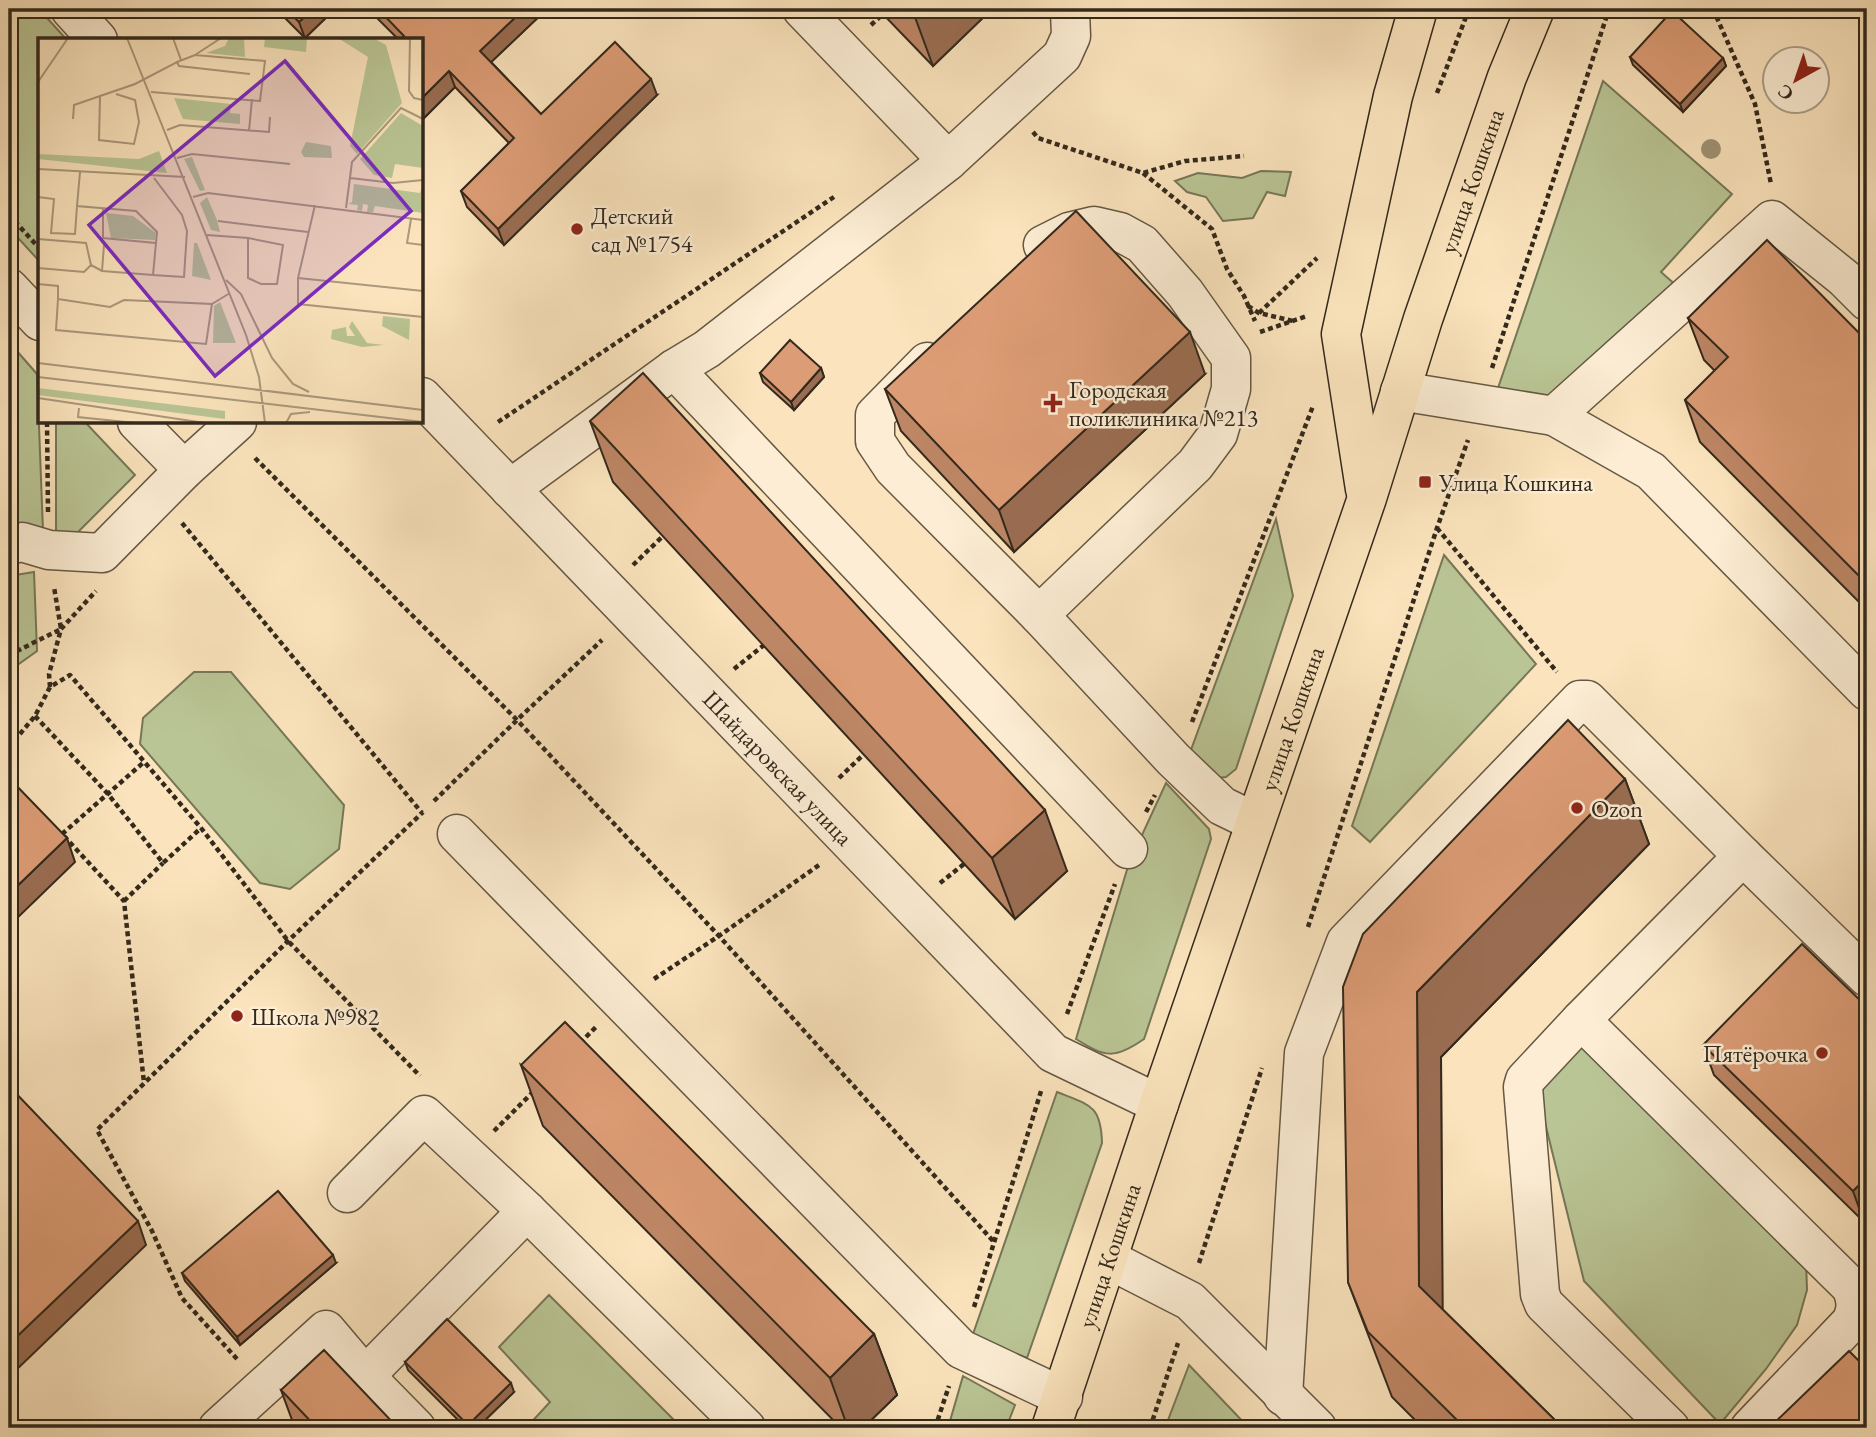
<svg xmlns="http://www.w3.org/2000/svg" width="1876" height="1437" font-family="'EB Garamond',serif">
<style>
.green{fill:#bac595;stroke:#767758;stroke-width:2}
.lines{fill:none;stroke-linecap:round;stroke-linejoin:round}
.minor-casing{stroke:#655844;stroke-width:41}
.major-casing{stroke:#33291c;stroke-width:41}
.path{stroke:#33291c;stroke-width:4.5;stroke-dasharray:5 3.5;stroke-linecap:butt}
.minor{stroke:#fcedd4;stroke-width:38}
.major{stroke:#fbe4bd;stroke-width:38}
.tree{fill:#a09375}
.wall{fill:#bd8665;stroke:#33291c;stroke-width:2}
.shaded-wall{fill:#9a6d52;stroke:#33291c;stroke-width:2}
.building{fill:#dc9c75;stroke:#33291c;stroke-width:2}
.poi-dot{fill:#8f2418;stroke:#fcedd4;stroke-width:2.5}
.labels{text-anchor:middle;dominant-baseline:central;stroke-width:5;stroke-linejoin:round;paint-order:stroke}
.street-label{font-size:24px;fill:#33291c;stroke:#fcedd4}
.poi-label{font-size:24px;fill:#33291c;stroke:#fcedd4;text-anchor:start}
.inset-road{fill:none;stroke:#ab997d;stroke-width:2}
.view{fill:#7b2cbf;fill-opacity:0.15;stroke:#7b2cbf;stroke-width:3.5}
.inset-edge{fill:none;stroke:#33291c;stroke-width:3.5}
</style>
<rect width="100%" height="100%" fill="#fbe4bd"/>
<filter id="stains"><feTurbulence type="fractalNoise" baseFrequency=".00286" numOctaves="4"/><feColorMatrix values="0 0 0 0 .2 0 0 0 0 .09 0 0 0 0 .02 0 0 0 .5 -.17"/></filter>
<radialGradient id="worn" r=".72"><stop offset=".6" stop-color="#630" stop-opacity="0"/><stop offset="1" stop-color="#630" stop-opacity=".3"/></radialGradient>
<!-- green -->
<path class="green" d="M9,9h30l28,31h-27v222l-31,-34z
M1603,81l129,113 -71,78 17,15 -127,109 -16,2 -38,-7z
M1261,171l30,1 -6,24 -18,-4 -14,26 -30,3 -17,-24 -19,-5 -12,-11 23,-8 44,5z
M9,342l28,32 6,157 -34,3z
M56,422h29l50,53 -67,67 -12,-12z
M1276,519l17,77 -57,173 -10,8 -10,1 -28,-20z
M1444,555l92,109 -166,178 -18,-16z
M34,572l3,79 -28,20v-95z
M194,672h37l113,133 -5,44 -49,40 -30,-6 -120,-139 3,-26z
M1166,783l43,46 2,10 -67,200c-30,21 -39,18 -68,0l53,-176z
M1572,1044l21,1 213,215 1,30 -10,35 -31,44 -46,55 -136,-143 -50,-203z
M1057,1092c33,13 44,13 45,51l-75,215 -55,-21z
M549,1295l133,133h-156l24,-26 -51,-55z
M1189,1365l60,63h-84z
M963,1376l52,29 -9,23h-58z"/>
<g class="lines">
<defs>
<g id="minor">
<path d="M70,9l28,31"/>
<path d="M802,9l146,152"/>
<path d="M1043,245l26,-13 25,-6 26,6 22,12 43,49 46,65v31l-13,45 -23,31 -156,150 134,144 49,47 33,16"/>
<path d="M9,288l31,33"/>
<path d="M1867,301l-23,-23 -72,-58 -218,196 97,55 216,220"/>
<path d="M927,362l-52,53v26l18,27 146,147"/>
<path d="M674,369l454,480"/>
<path d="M1400,391l154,25"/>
<path id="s1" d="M422,397l631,656 106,51"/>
<path d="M137,422l47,48"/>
<path d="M510,489l164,-120 33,-20 241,-188 114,-105 9,-20 -1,-24 -1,-3"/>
<path d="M9,545l13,-3 27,8 53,3 82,-83 53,-48"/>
<path d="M457,834l504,515 102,48"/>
<path d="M1743,856l124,121"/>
<path d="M1581,1020l270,267c6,14 6,22 0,35l-101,106"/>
<path d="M347,1193l77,-78 103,96 219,217"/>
<path d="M1108,1259l82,42 127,127"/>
<path d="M365,1376l162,-165"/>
<path d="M1283,1396l21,-343 42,-111 234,-242h7l156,156 -162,164 -56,60 -2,7 17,207 4,10 126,124"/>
<path d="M218,1428l108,-98 39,46 51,52"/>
</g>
<g id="major">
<path d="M1365,489l-24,-155 52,-238 25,-87"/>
<path id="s2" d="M1051,1428l108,-324 208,-606 56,-179 84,-242 28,-68"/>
</g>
</defs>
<!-- minor casing -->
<use href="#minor" class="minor-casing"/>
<!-- major casing -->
<use href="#major" class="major-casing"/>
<!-- path -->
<path class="path" d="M1713,9l42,95 16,80
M871,25l12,-11
M1437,93l32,-84
M1033,132l5,6 105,35 42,-12 59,-5
M1143,173l69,56 15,40 17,27 11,25
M9,215l31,34
M1248,306l11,7 34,8
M1259,313l58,-55
M1260,332l47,-16
M1492,368l117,-359
M47,422l1,90
M498,422l336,-225
M255,458l262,262 202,216 274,305
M182,523l240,290
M1437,528l120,144
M633,565l30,-29
M9,655l52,-26 -7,-42
M734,669l30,-24
M50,687l-1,-13 12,-45 35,-38
M35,716l73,78 55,69 38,-35
M1192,722l121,-316
M9,747l26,-31 15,-29 20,-12 131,153 87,113 132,135
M839,778l25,-24
M434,801l83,-81 85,-80
M1146,812l9,-17
M62,834l82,-72
M64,836l60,65 20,182
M940,883l24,-19
M124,901l39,-38
M1308,927l129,-399 31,-88
M654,979l65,-43 100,-71
M1067,1014l48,-130
M580,1043l16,-16
M494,1131l41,-41
M1199,1263l63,-195
M974,1307l68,-219
M237,1359l-55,-61 -30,-67 -55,-101 191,-189 135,-129
M935,1428l14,-42
M1150,1428l28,-85"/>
<!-- minor -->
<use href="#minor" class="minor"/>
<!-- major -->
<use href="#major" class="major"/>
</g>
<!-- trees -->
<circle class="tree" cx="1711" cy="149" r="10"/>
<!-- wall -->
<path class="wall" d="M276,9h59l-30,29z
M368,9h179l-56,53 50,52 116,-19 -153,150 -37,-38 -6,-16 48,-48 -54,-56 -33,33v-80h-23z
M878,9h114l-59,57z
M1630,57l93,1 3,8 -43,46 -50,-47z
M1688,318l179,23v269l-167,-168 -15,-42 30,-29 -11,-11z
M821,368l3,9 -30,33 -31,-28 -3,-9z
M1205,374l-191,178 -113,-121 -16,-42z
M590,421l477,450 -52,48 -402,-437z
M1625,779l24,65 -208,213 1,252 121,119h-140l-31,-31 -44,-115 15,-348z
M1867,1007l-3,215 -150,-147 -11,-30z
M521,1065l353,269 23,61 -34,33h-22l-298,-302z
M336,1263l-96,82 -55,-64 -3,-8z
M405,1362l109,30 -37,36h-11l-58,-58z
M281,1390l117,38h-103z"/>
<!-- shaded-wall -->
<path class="shaded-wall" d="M313,9h22l-30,29 -6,-16z
M524,9h23l-61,58 -6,-16z
M912,9h80l-59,57z
M1723,58l3,8 -43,46 -3,-8z
M449,71l6,16 -33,33v-22z
M651,79l6,16 -153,150 -6,-16z
M1190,332l15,42 -191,178 -15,-42z
M821,368l3,9 -30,33 -3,-8z
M1625,779l24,65 -208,213 2,294 -24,-65 -2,-294z
M1045,810l22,61 -52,48 -23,-61z
M67,838l8,24 -66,64v-32z
M1867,1177v41l-3,4 -11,-31z
M138,1221l8,24 -134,129 -3,-8v-22z
M333,1255l3,8 -96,82 -3,-8z
M874,1334l23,61 -34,33h-15l-18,-50z
M511,1383l3,9 -37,36h-8l-1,-3z"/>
<!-- building -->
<path class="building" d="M286,9h27l-14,13z
M378,9h146l-44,42 61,63 74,-72 36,37 -153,150 -37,-38 53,-53 -65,-67 -27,27v-58h-22l4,-4z
M1672,11l51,47 -43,46 -50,-47z
M1076,211l114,121 -191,178 -114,-121z
M1767,240l100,101v243l-182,-184 43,-43 -40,-39z
M790,340l31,28 -30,34 -31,-29z
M643,373l402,437 -53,48 -402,-437z
M1568,720l57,59 -208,213 2,294 144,142h-98l-97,-96 -20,-50 -5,-295 20,-53z
M9,778l58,60 -58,56z
M1802,944l65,63v170l-14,14 -150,-146z
M565,1022l309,312 -44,44 -309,-313z
M9,1086l129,135 -129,123z
M278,1191l55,64 -96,82 -55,-64z
M447,1319l64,64 -43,42 -63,-63z
M324,1350l74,78h-81l-36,-38z
M1849,1351l18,18v59h-98z"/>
<!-- markers -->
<g class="poi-dot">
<circle cx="577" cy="229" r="7"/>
<path d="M1049.5 392.5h7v7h7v7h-7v7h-7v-7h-7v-7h7z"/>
<rect x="1418" y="475" width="14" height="14" rx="3.5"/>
<circle cx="1577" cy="808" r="7"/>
<circle cx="237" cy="1016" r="7"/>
<circle cx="1822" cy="1053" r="7"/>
</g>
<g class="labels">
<!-- street labels -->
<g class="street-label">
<text stroke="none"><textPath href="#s2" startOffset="1316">улица Кошкина</textPath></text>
<text stroke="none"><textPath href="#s2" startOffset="749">улица Кошкина</textPath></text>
<text stroke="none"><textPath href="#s1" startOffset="514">Шайдаровская улица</textPath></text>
<text stroke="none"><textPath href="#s2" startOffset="182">улица Кошкина</textPath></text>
</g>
<!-- poi labels -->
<g class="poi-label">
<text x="591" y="215">Детский<tspan x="591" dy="28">сад №1754</tspan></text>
<text x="1069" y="389">Городская<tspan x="1069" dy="28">поликлиника №213</tspan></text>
<text x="1439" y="482">Улица Кошкина</text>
<text x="1591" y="808">Ozon</text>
<text x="251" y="1016">Школа №982</text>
<text x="1808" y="1053" text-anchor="end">Пятёрочка</text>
</g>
</g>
<!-- overview -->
<g transform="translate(38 38)">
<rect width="385" height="385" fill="#fbe4bd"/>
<path d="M191,0h15l1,19 -39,-4 19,-7zM227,0h42l-1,14 -42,-5zM300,0h35l13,7 16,58 -45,51 -7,-8 18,-89zM136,60l57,6 -1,9 10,1v10l-57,-5zM363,75l22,13v42l-28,-4 -3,14 -18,-3 -14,-16zM268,104l25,4 1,12 -28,-1 -3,-5zM121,113l8,22 -129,-14v-5l101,5zM154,119l13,33 -5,1 -16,-32zM316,146l66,9 3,-9v29l-48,-7 -2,6h-6l1,-7 -5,-1 -1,7 -5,-1 1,-5 -10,-1 4,-2zM169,159l10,23 3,12 -9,-2 -11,-27zM68,175l27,3 23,17 -1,7 -44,-2zM156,205h3l14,37 -19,-4zM182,264l16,41h-23l1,-37zM345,278l27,3 -1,21 -27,-14zM314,283l15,22 17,2 -22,2 -31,-8 1,-9 14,-3 1,9h8l-6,-9zM0,350l187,23v8l-187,-24z" fill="#bac595"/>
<path class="inset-road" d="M89,0l119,297 13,42 6,46M135,0l8,22M372,0l-1,53 5,7 9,2M157,17l26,-17M0,44l30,-44M113,54l109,9 5,-40 -70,-6 -18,7M62,57l-1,45 35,4 5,-22 -4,-22 -19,-6M35,81l1,-14 61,-21 42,-22 2,4 71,8M129,92l13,-5 89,7 1,-15M211,93l3,-32M139,120l15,-4 98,10M0,131l147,8M42,134l-3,34 59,5 21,21 -4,43 31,2 3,-46 -5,-16 -28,-37M312,140l43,5 30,-3M0,159l16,2 -3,34 24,1 2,-28M155,159l15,-4 215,27M277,167l-17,73v26l125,13M65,170v30l53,5M308,170l6,-46 49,-54 22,11M373,181l-4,24 16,2M180,183l90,11M169,197l41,3v40l13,6h16l6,-39 -35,-7M0,201l48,4 5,22 11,6 51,4M0,230l46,4 7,-7M64,233l2,-26M260,240l125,13M188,242l15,14 31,64 21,26 16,8M0,246l20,2v13M20,261l52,8 14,-7 88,4 -6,40 -150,-14zM174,266l18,-11M0,325l385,47M0,339l385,45M0,360l167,25M41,370l-1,9 57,6M248,385l5,-9 19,-2"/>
<path class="view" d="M247,23l126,150 -196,165 -126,-151z"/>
<rect width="385" height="385" class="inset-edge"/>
</g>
<!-- margin -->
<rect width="1876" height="1437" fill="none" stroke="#fbe4bd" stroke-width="35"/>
<rect x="10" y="10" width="1855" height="1416" fill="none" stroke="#33291c" stroke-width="3.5"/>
<rect x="18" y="18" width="1841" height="1402" fill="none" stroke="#33291c" stroke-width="2"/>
<!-- north arrow -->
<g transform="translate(1796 80) rotate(220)"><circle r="33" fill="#fcedd4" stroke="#ac9f8a" stroke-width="2"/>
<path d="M0-5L12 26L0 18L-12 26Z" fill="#8f2418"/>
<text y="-10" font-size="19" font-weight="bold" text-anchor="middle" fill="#33291c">С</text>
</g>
<rect width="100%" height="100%" filter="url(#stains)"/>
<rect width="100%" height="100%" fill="url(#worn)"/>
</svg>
